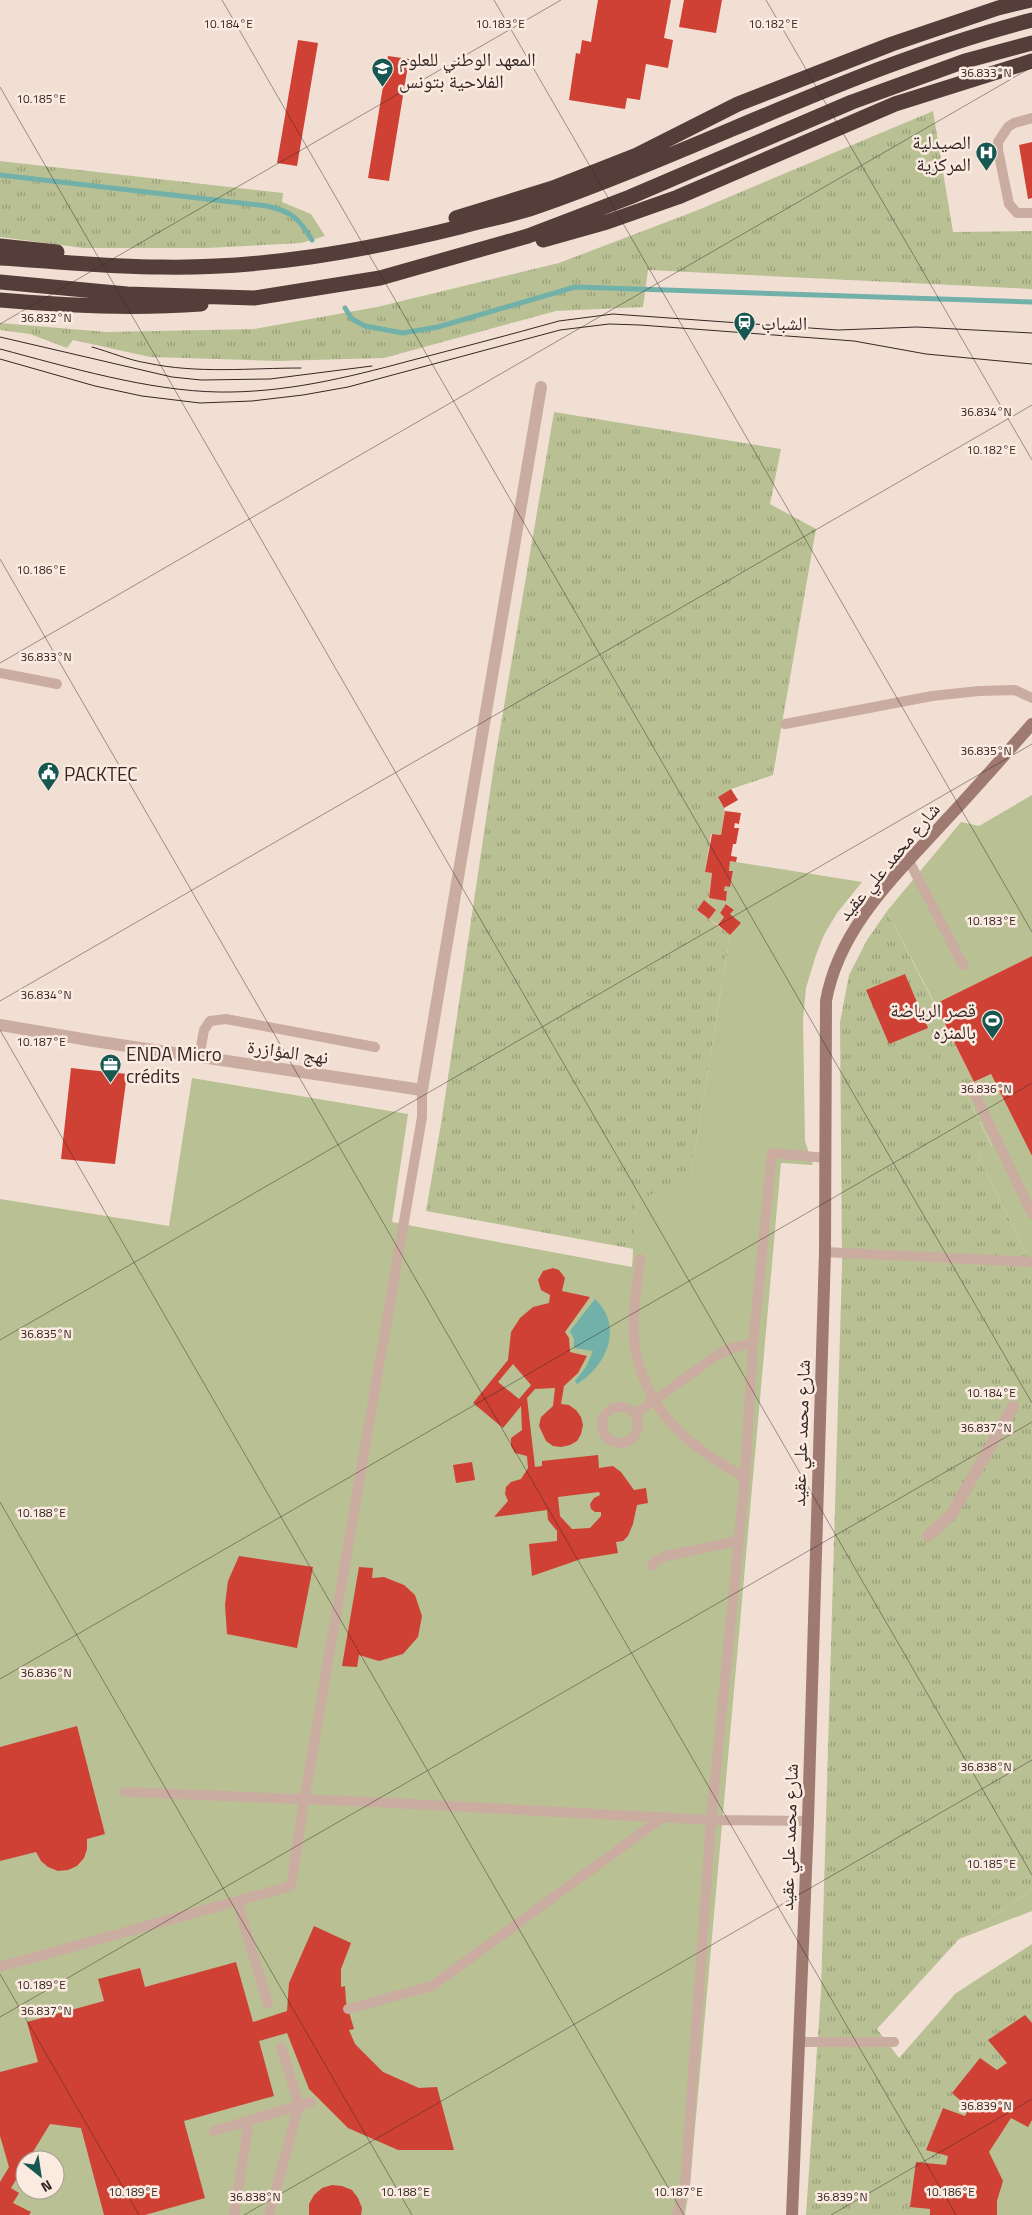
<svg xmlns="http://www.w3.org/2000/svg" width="1032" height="2215" font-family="'Titillium Web','Noto Naskh Arabic',sans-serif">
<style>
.grass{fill:url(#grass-tufts)}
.park{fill:#b9c194;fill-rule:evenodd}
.water{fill:#71b1a9}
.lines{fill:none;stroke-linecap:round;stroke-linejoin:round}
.stream{stroke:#71b1a9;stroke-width:5}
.building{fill:#cf4135;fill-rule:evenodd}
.lane{stroke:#caaca0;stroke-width:10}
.street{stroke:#caaca0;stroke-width:12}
.secondary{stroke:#9e7a71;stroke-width:12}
.highway{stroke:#553e3a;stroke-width:15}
.tram{stroke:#332624;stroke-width:1}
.ticks{fill:none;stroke:#332624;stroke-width:1;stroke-opacity:0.45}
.labels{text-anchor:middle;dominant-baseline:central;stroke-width:5;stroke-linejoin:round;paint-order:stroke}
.poi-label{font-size:19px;fill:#332624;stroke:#faeae0;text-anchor:start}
.street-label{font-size:19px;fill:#332624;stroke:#faeae0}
.ticks-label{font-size:12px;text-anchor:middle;fill:#332624;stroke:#faeae0;stroke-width:5;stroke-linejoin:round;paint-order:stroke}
</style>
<defs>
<pattern id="grass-tufts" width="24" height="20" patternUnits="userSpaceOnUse" patternTransform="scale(1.25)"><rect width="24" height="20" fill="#b9c194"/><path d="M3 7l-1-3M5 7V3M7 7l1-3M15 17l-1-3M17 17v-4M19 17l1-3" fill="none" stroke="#979d79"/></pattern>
</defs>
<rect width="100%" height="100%" fill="#f2dfd4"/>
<!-- grass -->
<path class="grass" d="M933,111l20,121 79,-1v58l-384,-19 -5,37 -87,4 -172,47 -107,3 -127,-4 -77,-17 -6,8 -37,-14 -30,-4v-7l107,9 147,-3 123,-22 182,-44 139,-53z
M0,161l283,32 -1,9 29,12 14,22 -24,7 -94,5h-124l-83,-11z
M554,412l227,37 -11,55 46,25 -43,246 -42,14 -13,8 7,14 -4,24 -10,-1 -6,38 7,1 -4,31 -4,-3 -7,9 33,25 -41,250 -53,17 -2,47 -208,-38 16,-93 52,-353z
M887,911l87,171 -11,6 29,59 -14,9 54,110v624l-73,49 -82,90 22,29 57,-65 76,-49v271h-226l15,-224 21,-726 -2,-243 9,-47 18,-35z"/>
<!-- park -->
<path class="park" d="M1032,795v161l-97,48 -48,-93 74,-89 18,4z
M730,861l132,21 -25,31 -13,22 -8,20 -10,33 -3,32 2,121 8,24 -32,-2 -91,1021 -5,31h-685v-1016l169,27 23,-148 216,36 -16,108 240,45 4,-65c18,-9 34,-18 53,-18l41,-249 10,-12 -10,-9 4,-4 -7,-6 -7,9 4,4 -6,8 -9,-6 7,-9 -8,-6 1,-6 17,2 1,-8 -3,-1 1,-5h5l3,-14 -4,-1zM25,2160h30v30h-30z
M991,1074l41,82v110l-54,-110 14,-10 -29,-58z
M1032,1890v21l-73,28z
M1025,2015l7,8v192h-102v-6l-20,-2 6,-45 30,3 2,-9 -22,-6 17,-42 22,8 4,-8 -17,-15 28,-35 17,12 9,-7 -18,-23z"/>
<!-- water -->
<path class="water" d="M595,1299c29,27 12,67 -18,85l-2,-3 11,-14 7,-16 -19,-3v-9l-4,-8z"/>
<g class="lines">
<!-- stream -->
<path class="stream" d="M0,175l267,31c25,6 31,11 45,34
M345,308l7,11 13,7 38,7 35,-6 137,-40 457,15"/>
</g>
<!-- building -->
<path class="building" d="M598,0h73l-7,38 9,2 -5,28 -22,-4 -6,36 -13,-2 -2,11 -56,-9 7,-47 4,1 2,-14 9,2z
M684,0h38l-6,33 -37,-6z
M298,40l20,3 -21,123 -20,-3z
M388,56l21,3 -20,122 -21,-3z
M1032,142v56l-4,1 -9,-54z
M731,789l7,11 -14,8 -6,-11z
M725,811l16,2 -2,11 -4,-1 -1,5h5l-3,16h-3l-2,12 6,1 -1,5 -6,-1 -1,10h4l-3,16 -5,-1 -1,5h3l-1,10 -17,-3 3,-25 -7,-1 7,-38 9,1z
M704,900l12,10 -7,9 -12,-9z
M726,904l8,6 -4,4 11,9 -11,12 -12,-10 6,-8 -4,-4z
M1032,956v200l-41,-82 -17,8 -39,-78z
M905,974l23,54 -39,16 -23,-54z
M71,1068l56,6 -12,90 -54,-5z
M553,1268l6,2 6,8 -3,13 28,6 -25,35 4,6 1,14 17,4 -9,17 -14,13 -3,18 8,1 7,5 5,7 2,8 -2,9 -4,7 -7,4 -9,2 -8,-1 -7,-5 -7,-15 2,-9 12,-11 2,-18 -20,1 -8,9 8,69 7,-1v-5l56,-6 1,13 14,-2 8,6 13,18 12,-2 2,15 -11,2 -4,19 -5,12 -5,5 -7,1 2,11 -37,6 -49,17 -3,-32 28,-3v-10l-9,-11 -1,-10 -53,7 14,-16 -3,-7 1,-7 5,-5 10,-3 7,-11 -1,-12 -12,-3 -4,-7v-8l11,-8 -1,-24 -18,22 -30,-25 35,-43 3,-28 9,-14 13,-11 16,-4 1,-8 -9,-5 -3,-10 5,-9zM513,1364l18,21 -12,14 -21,-17zM599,1492l1,3 -6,3 -4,6 1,5 4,3h6v4l-11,12 -18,1 -12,-13 -2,-19z
M472,1462l3,18 -19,3 -3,-18z
M239,1556l74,11 -16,81 -70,-14 -2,-29 3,-24z
M359,1567l14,1 -1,10 12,-1 20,8 11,10 7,21 -4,21 -15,17 -24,7 -20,-6 -2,12 -15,-1z
M77,1726l28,108 -18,5v10l-3,9 -7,8 -9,4 -10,1 -10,-4 -7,-6 -5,-9 -36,9v-114z
M314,1926l37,17 -10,26v18l4,-1 1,16 8,27 -5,1 6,14 28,28 36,16 18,-1 17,63h-56l-50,-22 -39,-39 -22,-56 -28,8 15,55 -90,25 21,77 -60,17h-41l-23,-87 -31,-4 -22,36h-3v5l-14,23 8,5 -6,10 18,9 -2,3h-29v-33l9,-15 -9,-31v-64l38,-10 -11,-40 77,-21 -6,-22 42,-11 5,19 91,-25 17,60 34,-11 2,-28z
M1025,2015l7,8v97l-4,7 -17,-9 -22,34 14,29 -6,20v14h-67v-6l-20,-2 6,-45 30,3 2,-9 -22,-6 17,-42 22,8 4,-8 -17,-15 28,-35 17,12 10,-7 -19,-23z
M332,2185l10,1 10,4 6,8 4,10 -1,7h-52v-11l5,-9 8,-7z"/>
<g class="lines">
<!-- lane -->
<path class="lane" d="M1032,118l-18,5 -6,4 -10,15v8l11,54 8,9h15
M0,673l57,11
M785,724l147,-28 47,-5 36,-1 17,8
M909,861l54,104
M199,1057l5,-27 6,-9 16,-2 149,28
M975,1094l57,120
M825,1252l207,10
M640,1259c-3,29 -9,60 -5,88 11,65 55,101 110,130
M602 1425a18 18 0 1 1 36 0a18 18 0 1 1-36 0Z
M635,1414l81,-58 16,-8 21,-5
M652,1566l3,-5 11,-5 72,-15
M125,1792l248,10 338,18 97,1
M237,1901l31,103
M0,1967l291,-81 13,-85 118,-684v-27
M348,2009l84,-23 231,-169
M799,2042h95
M214,2131l97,-29
M234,2215l15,-95
M269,2215l30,-110 -18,-58
M677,2215l8,-29 26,-366 34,-343 8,-134 19,-190 54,5"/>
<!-- street -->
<path class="street" d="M0,1025l94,16 328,49 119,-703
M928,1536l23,-21 62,-108"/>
<!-- secondary -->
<path class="secondary" d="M792,2215l16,-394 17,-569 1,-251c13,-74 71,-127 120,-181 29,-31 58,-64 86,-96"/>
<!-- highway -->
<path class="highway" d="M456,218l97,-30 84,-33 101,-51 154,-60 106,-36 33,-8
M543,240l64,-18 71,-25 217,-93 137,-43
M0,246l57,6
M0,258c54,3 108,9 161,9 101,2 202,-16 299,-40 24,-7 49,-11 73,-19 168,-58 326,-144 499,-188
M0,282l127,12 127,4 126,-20 148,-42 102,-39 222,-95 113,-41 67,-18
M0,300c67,6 133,9 201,4"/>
<!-- tram -->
<path class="tram" d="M0,337l172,40 29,3 69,-1 102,-13
M92,347c18,5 36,13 55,16 51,11 103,5 154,5
M0,349c68,18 149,42 219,43 65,1 127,-14 190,-31 50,-13 100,-26 150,-40l54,-7 225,16 79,-3 115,6
M0,359l95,27 47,10 58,7 52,-2 51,-6 45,-8 212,-57 49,-6 31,1 214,16 72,13 106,10"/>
</g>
<!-- ticks -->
<path class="ticks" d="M222,0l810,1403M494,0l538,932M766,0l266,460M0,87l1032,1788M0,324l561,-324M0,559l956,1656M0,663l1032,-596M0,1001l1032,-596M0,1030l684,1185M0,1340l1032,-596M0,1502l412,713M0,1679l1032,-596M0,1974l139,241M0,2017l1032,-595M244,2215l788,-455M831,2215l201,-116"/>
<!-- icons -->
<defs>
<symbol id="university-pin" viewBox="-11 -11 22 30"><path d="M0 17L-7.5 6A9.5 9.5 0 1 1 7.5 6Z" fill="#175751" stroke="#faeae0"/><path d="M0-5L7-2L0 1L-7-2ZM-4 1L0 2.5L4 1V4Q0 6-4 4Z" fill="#fff"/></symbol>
<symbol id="hospital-pin" viewBox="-11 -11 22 30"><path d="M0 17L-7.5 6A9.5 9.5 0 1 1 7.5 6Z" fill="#175751" stroke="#faeae0"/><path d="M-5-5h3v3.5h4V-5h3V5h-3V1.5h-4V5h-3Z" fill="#fff"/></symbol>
<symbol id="station-pin" viewBox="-11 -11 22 30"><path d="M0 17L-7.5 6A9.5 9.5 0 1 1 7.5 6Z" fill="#175751" stroke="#faeae0"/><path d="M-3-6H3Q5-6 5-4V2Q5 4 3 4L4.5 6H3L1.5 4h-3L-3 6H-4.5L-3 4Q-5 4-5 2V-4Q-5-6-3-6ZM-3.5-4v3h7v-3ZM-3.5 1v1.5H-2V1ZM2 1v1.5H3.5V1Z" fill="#fff"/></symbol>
<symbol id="civic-pin" viewBox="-11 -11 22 30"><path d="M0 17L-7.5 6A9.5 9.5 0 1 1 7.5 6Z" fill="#175751" stroke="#faeae0"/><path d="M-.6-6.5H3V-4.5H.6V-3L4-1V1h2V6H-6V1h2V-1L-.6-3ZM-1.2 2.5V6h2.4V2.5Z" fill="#fff"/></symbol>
<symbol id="stadium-pin" viewBox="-11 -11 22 30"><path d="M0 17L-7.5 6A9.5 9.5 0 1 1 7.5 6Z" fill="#175751" stroke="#faeae0"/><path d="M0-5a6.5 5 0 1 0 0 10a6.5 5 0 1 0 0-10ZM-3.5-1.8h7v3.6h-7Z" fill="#fff"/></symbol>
<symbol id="office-pin" viewBox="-11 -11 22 30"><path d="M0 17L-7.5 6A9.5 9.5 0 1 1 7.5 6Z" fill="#175751" stroke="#faeae0"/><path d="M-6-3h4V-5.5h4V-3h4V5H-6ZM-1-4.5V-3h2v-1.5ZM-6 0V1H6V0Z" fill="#fff"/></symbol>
</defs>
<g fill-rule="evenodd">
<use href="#university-pin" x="370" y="56" width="25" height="34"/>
<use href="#hospital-pin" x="974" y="140" width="25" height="34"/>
<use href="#station-pin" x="732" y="310" width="25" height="34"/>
<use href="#civic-pin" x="36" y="760" width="25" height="34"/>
<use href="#stadium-pin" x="980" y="1008" width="25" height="34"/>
<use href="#office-pin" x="98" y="1052" width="25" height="34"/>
</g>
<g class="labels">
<!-- poi labels -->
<g class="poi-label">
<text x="399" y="58">المعهد الوطني للعلوم<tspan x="399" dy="22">الفلاحية بتونس</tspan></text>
<text x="971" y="141" text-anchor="end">الصيدلية<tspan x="971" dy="22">المركزية</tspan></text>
<text x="761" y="322">الشباب</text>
<text x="64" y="773">PACKTEC</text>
<text x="976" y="1009" text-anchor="end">قصر الرياضة<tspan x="976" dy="22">بالمنزه</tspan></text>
<text x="126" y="1053">ENDA Micro<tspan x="126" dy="22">crédits</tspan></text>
</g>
<!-- street labels -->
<g class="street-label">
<text transform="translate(888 861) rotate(-50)">شارع محمد علي عقيد</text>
<text transform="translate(288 1051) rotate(8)">نهج المؤازرة</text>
<text transform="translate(800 1433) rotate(-88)">شارع محمد علي عقيد</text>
<text transform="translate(788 1837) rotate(-88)">شارع محمد علي عقيد</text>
</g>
</g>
<g class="ticks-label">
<text x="228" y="28">10.184°E</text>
<text x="500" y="28">10.183°E</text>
<text x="773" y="28">10.182°E</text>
<text x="986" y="77">36.833°N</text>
<text x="41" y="103">10.185°E</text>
<text x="46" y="322">36.832°N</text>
<text x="986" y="416">36.834°N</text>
<text x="991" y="454">10.182°E</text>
<text x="41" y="574">10.186°E</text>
<text x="46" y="661">36.833°N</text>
<text x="986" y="755">36.835°N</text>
<text x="991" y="925">10.183°E</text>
<text x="46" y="999">36.834°N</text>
<text x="41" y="1046">10.187°E</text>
<text x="986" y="1093">36.836°N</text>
<text x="46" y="1338">36.835°N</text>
<text x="991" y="1397">10.184°E</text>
<text x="986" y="1432">36.837°N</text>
<text x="41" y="1517">10.188°E</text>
<text x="46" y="1677">36.836°N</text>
<text x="986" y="1771">36.838°N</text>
<text x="991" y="1868">10.185°E</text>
<text x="41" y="1989">10.189°E</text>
<text x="46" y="2015">36.837°N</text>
<text x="986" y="2110">36.839°N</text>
<text x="133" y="2196">10.189°E</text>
<text x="405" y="2196">10.188°E</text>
<text x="678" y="2196">10.187°E</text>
<text x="950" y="2196">10.186°E</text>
<text x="255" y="2201">36.838°N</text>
<text x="842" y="2201">36.839°N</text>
</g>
<!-- north arrow -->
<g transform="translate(40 2175) rotate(150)"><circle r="24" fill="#faeae0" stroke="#aa9c95"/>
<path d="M0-4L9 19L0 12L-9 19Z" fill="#175751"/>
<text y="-8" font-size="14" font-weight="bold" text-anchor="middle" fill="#332624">N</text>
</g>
</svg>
